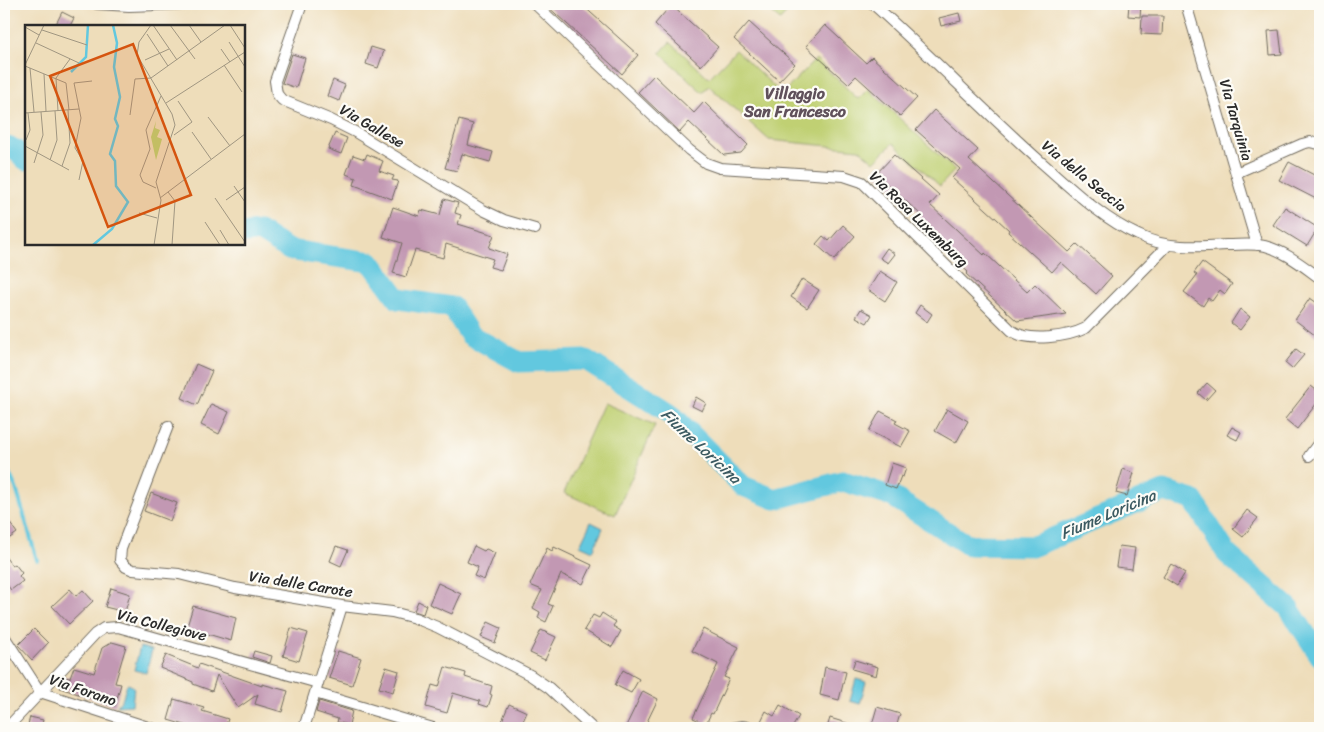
<svg xmlns="http://www.w3.org/2000/svg" width="1324" height="732" font-family="Sriracha,sans-serif">
<style>
.green{fill:#c0d073;stroke:#767e4f}
.water{fill:#62c8df;stroke:#467a85}
.lines{fill:none;stroke-linecap:round;stroke-linejoin:round}
.stream{stroke:#62c8df;stroke-width:4}
.river{stroke:#62c8df;stroke-width:21}
.building{fill:#c298b3}
.street-casing{stroke:#6f695d;stroke-width:12}
.street{stroke:#fff;stroke-width:10}
.labels{text-anchor:middle;dominant-baseline:central;stroke-width:4.5;stroke-linejoin:round;paint-order:stroke}
.street-label{font-size:15px;fill:#2b2b2b;stroke:#fdfcf7}
.neighbourhood-label{font-size:16px;font-weight:bold;fill:#60515b;stroke:#fdfcf7}
.water-label{font-size:16px;font-style:italic;fill:#3c5a61;stroke:#fdfcf7}
.inset-river{fill:none;stroke:#62c8df;stroke-width:2.5}
.inset-road{fill:none;stroke:#a09681;stroke-width:1}
.view{fill:#d5540f;fill-opacity:0.15;stroke:#d5540f;stroke-width:2.5}
.inset-edge{fill:none;stroke:#2b2b2b;stroke-width:2.5}
</style>
<rect width="100%" height="100%" fill="#fdfcf7"/>
<filter id="ink" filterUnits="userSpaceOnUse"><feTurbulence type="fractalNoise" baseFrequency=".02" numOctaves="2"/><feDisplacementMap in="SourceGraphic" scale="10" xChannelSelector="R" yChannelSelector="G"/><feConvolveMatrix kernelMatrix="1 2 1 2 8 2 1 2 1" color-interpolation-filters="sRGB"/></filter>
<filter id="wash" filterUnits="userSpaceOnUse"><feTurbulence type="fractalNoise" baseFrequency=".0096" numOctaves="4" result="noise"/><feDisplacementMap in="SourceGraphic" scale="20" xChannelSelector="R" yChannelSelector="G"/><feGaussianBlur stdDeviation="1.12" result="paint"/><feColorMatrix in="noise" values="0 0 0 0 0 0 0 0 0 0 0 0 0 0 0 0 0 1.4 0 .05"/><feComposite in="paint" operator="in"/></filter>
<g filter="url(#wash)">
<rect width="100%" height="100%" fill="#eeddba"/>
<!-- green -->
<path class="green" d="M762,4h33l-15,16z
M670,42l39,36 27,-28 46,44 34,-35 42,40 10,-10 87,81 -15,16 -47,-43 -19,19 -15,-13 -90,-9 -60,-54 -7,6 -42,-39z
M604,403l51,22 -40,90 -51,-22z"/>
<!-- water -->
<path class="water" d="M591,522l12,6 -10,23 -13,-6z
M140,647l12,3 -6,23 -12,-3z
M856,679l10,3 -6,22 -10,-3z
M128,684l6,3 -2,18 -15,1 6,-8 3,-12z"/>
<g class="lines">
<!-- stream -->
<path class="stream" d="M4,462l12,26 21,72"/>
<!-- river -->
<path class="river" d="M4,146l10,3 12,11
M244,233l15,-2 30,19 82,12 27,37 54,8 18,28 49,27 67,-2 84,53 73,73 32,13 68,-18 50,16 75,48 66,1 130,-55 29,9 34,54 61,53 32,49"/>
</g>
<g id="blocks">
<!-- building -->
<path class="building" d="M545,4h36l57,51 -16,19z
M1129,4h12l-1,13 -12,-1z
M671,5l47,42 -17,19 -46,-42z
M62,12l12,6 -4,8h-15z
M959,13l2,8 -20,5 -2,-8z
M1142,16h21l-1,19 -21,-1z
M749,22l46,42 -16,17 -45,-42z
M825,25l41,38 6,-6 45,41 -17,18 -44,-40 -8,8 -42,-38z
M1279,30l3,24 -12,1 -2,-24z
M371,47l13,4 -6,17 -12,-4z
M292,54l13,4 -9,30 -14,-5z
M654,75l40,38 10,-11 44,43 -7,8 -17,2 -35,-33 -9,10 -42,-40z
M333,80l12,5 -6,16 -12,-5z
M934,110l44,40 -9,10 100,92 8,-8 35,32 -16,18 -35,-32 -9,10 -44,-40 1,-2 -57,-52 8,-9 -44,-39z
M459,120l14,4 -5,21 25,7 -3,10 -28,-8 -5,17 -12,-3z
M335,133l12,5 -6,16 -13,-5z
M367,154l16,7 -4,10 15,5 -2,4 6,1 -6,18 -38,-14 2,-7 -10,-4 7,-19 12,4z
M894,155l45,40 -9,10 54,50 1,-2 42,39 8,-8 31,30 -49,7 -51,-47 2,-2 -55,-50 7,-8 -44,-40z
M1289,162l31,16v23l-41,-21z
M444,199l14,4 -3,10 6,2 -3,9 36,11 -5,13 18,6 -6,16 -11,-3 3,-8 -47,-15 -3,14 -28,-8 -9,27 -13,-4 9,-30 -19,-6 10,-30 26,9 2,-6 19,5z
M1285,207l33,21 -11,18 -34,-21z
M843,225l12,11 -21,24 -18,-16 7,-8 6,5z
M887,248l8,6 -7,9 -8,-5z
M1202,262l30,22 -7,10 -5,-4 -8,11 -4,-3 -5,8 -19,-14 13,-17 -3,-2z
M880,271l17,11 -12,19 -17,-11z
M802,279l17,11 -12,18 -16,-11z
M1310,298l10,7v34l-25,-19z
M920,305l12,9 -5,8 -12,-9z
M861,309l11,6 -5,8 -11,-6z
M1240,309l10,8 -10,13 -9,-7z
M1296,349l8,6 -12,14 -7,-6z
M196,364l16,7 -15,34 -15,-7z
M1207,383l8,7 -9,10 -8,-7z
M1311,386l9,7v6l-23,30 -12,-10z
M696,397l10,6 -4,8 -10,-5z
M211,404l18,8 -10,22 -18,-9z
M947,409l21,12 -12,22 -21,-12z
M880,411l17,9 -2,3 15,8 -9,16 -32,-16z
M1232,427l9,5 -4,8 -10,-5z
M892,463l14,5 -3,9 -2,-1 -5,13 -11,-4z
M1123,469l11,4 -7,23 -11,-3z
M151,493l26,10 -7,18 -26,-10z
M1247,510l11,8 -15,19 -10,-8z
M4,515l13,18 -13,9z
M336,546l12,4 -7,16 -11,-5z
M474,546l10,5 2,-2 9,4 -11,27 -10,-4 4,-9 -11,-5z
M1119,546l16,2 -3,21 -16,-2z
M554,547l38,18 -9,19 -22,-10 -13,30 5,2 -7,16 -8,-4 2,-6 -7,-4 9,-18 -12,-5 17,-37 5,3z
M4,555l8,11 3,-2 7,9 -3,3 4,5 -12,9 -7,-9z
M1171,564l14,9 -8,13 -14,-9z
M438,583l23,11 -9,20 -23,-10z
M111,588l19,6 -5,18 -20,-5z
M70,589l6,7 7,-6 10,11 -24,23 -17,-18z
M418,601l8,4 -3,9 -9,-3z
M193,606l43,12 -5,23 -30,-9 -1,2 -14,-4z
M602,613l14,9 -3,4 8,5 -9,16 -28,-17 9,-15 6,3z
M488,622l13,6 -6,15 -14,-6z
M291,628l17,5 -9,28 -16,-5z
M34,629l14,14 -16,17 -14,-15z
M703,629l36,18 -15,30 5,2 -16,35 -2,-1 -5,11 -13,-6 25,-54 -26,-13z
M541,630l15,7 -11,23 -15,-7z
M112,642l14,4 -11,37 6,1 -6,22 -55,-18 3,-10 1,-1 6,1 4,-11 20,6 8,-25z
M254,651l18,5 -2,7 -18,-6z
M338,651l23,7 -9,27 -23,-7z
M166,655l32,13 1,-4 63,22v-2l26,7 -6,21 -27,-8 3,-10 -20,14 -21,-33 -5,16 -19,-7v-2l-33,-14z
M855,660l23,7 -2,9 -24,-7z
M386,667l13,4 -6,21 -14,-4z
M445,667l21,6 -1,4 27,9 -2,8 2,1 -4,12 -9,-3 1,-3 -27,-8 -6,20 -21,-6 6,-22 7,2z
M825,667l21,5 -7,28 -19,-5z
M623,670l16,9 -8,14 -16,-8z
M643,691l15,8 -14,29h-19z
M174,699l30,9 -2,3 26,8 -3,9h-30l-27,-8z
M319,701l33,10 -3,14 -12,-3 1,-3 -22,-7z
M509,704l18,8 -7,16h-21z
M780,705l19,11 -7,12h-22l-10,-5 6,-12 8,5z
M877,707l23,7 -4,14h-25z
M30,717l13,3 -2,8h-14z
M830,718l26,8v2h-29z"/>
</g>
</g>
<g filter="url(#ink)">
<use href="#blocks" fill-opacity="0" stroke="#6f695d" stroke-width="1"/>
<g class="lines">
<defs>
<path id="street" d="M97,4l32,2 56,-2
M302,4l-27,77 2,13 5,6 49,20 24,12 128,78 21,10 31,9
M535,4l154,146 17,13 14,5 124,8 18,6 149,148c16,13 57,7 75,-2l82,-83
M873,4c57,51 111,107 168,158 30,26 60,56 97,73 28,14 58,12 89,10 13,0 25,-2 38,1 20,5 38,20 55,32
M1186,4l71,241
M1236,173l66,-29 8,-2 10,2
M168,426l-47,123 -1,11 6,7 7,3 46,4 56,14 107,18 50,6 23,6 22,9 93,48 19,13 43,40
M1309,456l11,-15
M4,636l36,56 111,36
M315,693l118,35
M7,728l88,-94 9,-6 14,-1 200,56
M304,728l38,-122
M732,728l10,-2 11,2"/>
</defs>
<!-- street casing -->
<use href="#street" class="street-casing"/>
<!-- street -->
<use href="#street" class="street"/>
</g>
</g>
<g class="labels">
<!-- street labels -->
<g class="street-label">
<text transform="translate(1236 120) rotate(74)">Via Tarquinia</text>
<text transform="translate(372 126) rotate(30)">Via Gallese</text>
<text transform="translate(1084 176) rotate(39)">Via della Seccia</text>
<text transform="translate(919 219) rotate(44)">Via Rosa Luxemburg</text>
<text transform="translate(301 584) rotate(9)">Via delle Carote</text>
<text transform="translate(162 625) rotate(14)">Via Collegiove</text>
<text transform="translate(83 690) rotate(19)">Via Forano</text>
</g>
<!-- neighbourhood labels -->
<g class="neighbourhood-label">
<text x="795" y="93">Villaggio<tspan x="795" dy="18">San Francesco</tspan></text>
</g>
<!-- water labels -->
<g class="water-label">
<text transform="translate(701 446) rotate(43)">Fiume Loricina</text>
<text transform="translate(1108 514) rotate(-23)">Fiume Loricina</text>
</g>
</g>
<!-- overview -->
<g transform="translate(25 25)">
<rect width="220" height="220" fill="#eeddba"/>
<path d="M131,96l-1,7 5,2 -3,7 5,2 -6,21 -5,-23z" fill="#c0d073"/>
<path class="inset-river" d="M46,47l15,-15 2,-32M68,220l19,-16 16,-27 -12,-16 -1,-25 -5,-7 8,-28 -3,-7 5,-22 -6,-30 3,-24 -4,-18"/>
<path class="inset-road" d="M126,0l-12,17 -2,13 35,59 3,11 -19,57 5,18 -7,45M128,0l24,35M145,0l25,34M164,0l12,17M205,0l15,23M0,2l14,8M17,5l45,15M122,9l21,32M204,17l16,25M11,18l43,20M196,24l9,13M120,35l24,-11M0,40l19,-40M199,40l18,27M0,41l41,17 3,27M5,43l4,44M19,49l2,37M141,78l79,-51M33,86l-2,-33 14,-19M0,88l54,-4M105,90l5,-36 16,-1 74,-53M183,92l22,29M167,107l19,27M149,110l18,-13 -14,-21M1,115l4,-10 -2,-17M0,121l44,24M25,135l7,-20 -2,-29M9,138l9,-28 -2,-23M37,141l8,-23 -2,-33M54,155l4,-19 -8,-13 6,-30 -7,-35 18,-2M209,161l11,16M131,163l-13,-6 -3,-7 10,-26 -4,-19 15,-34M143,167l7,9 -3,44M135,173l85,-64M190,173l30,44M201,175l19,-13M114,188l18,5M180,197l15,23M195,205l9,15"/>
<path class="view" d="M108,19l58,151 -83,32 -58,-151z"/>
<rect width="220" height="220" class="inset-edge"/>
</g>
<!-- margin -->
<rect width="1324" height="732" fill="none" stroke="#fdfcf7" stroke-width="20"/>
</svg>
